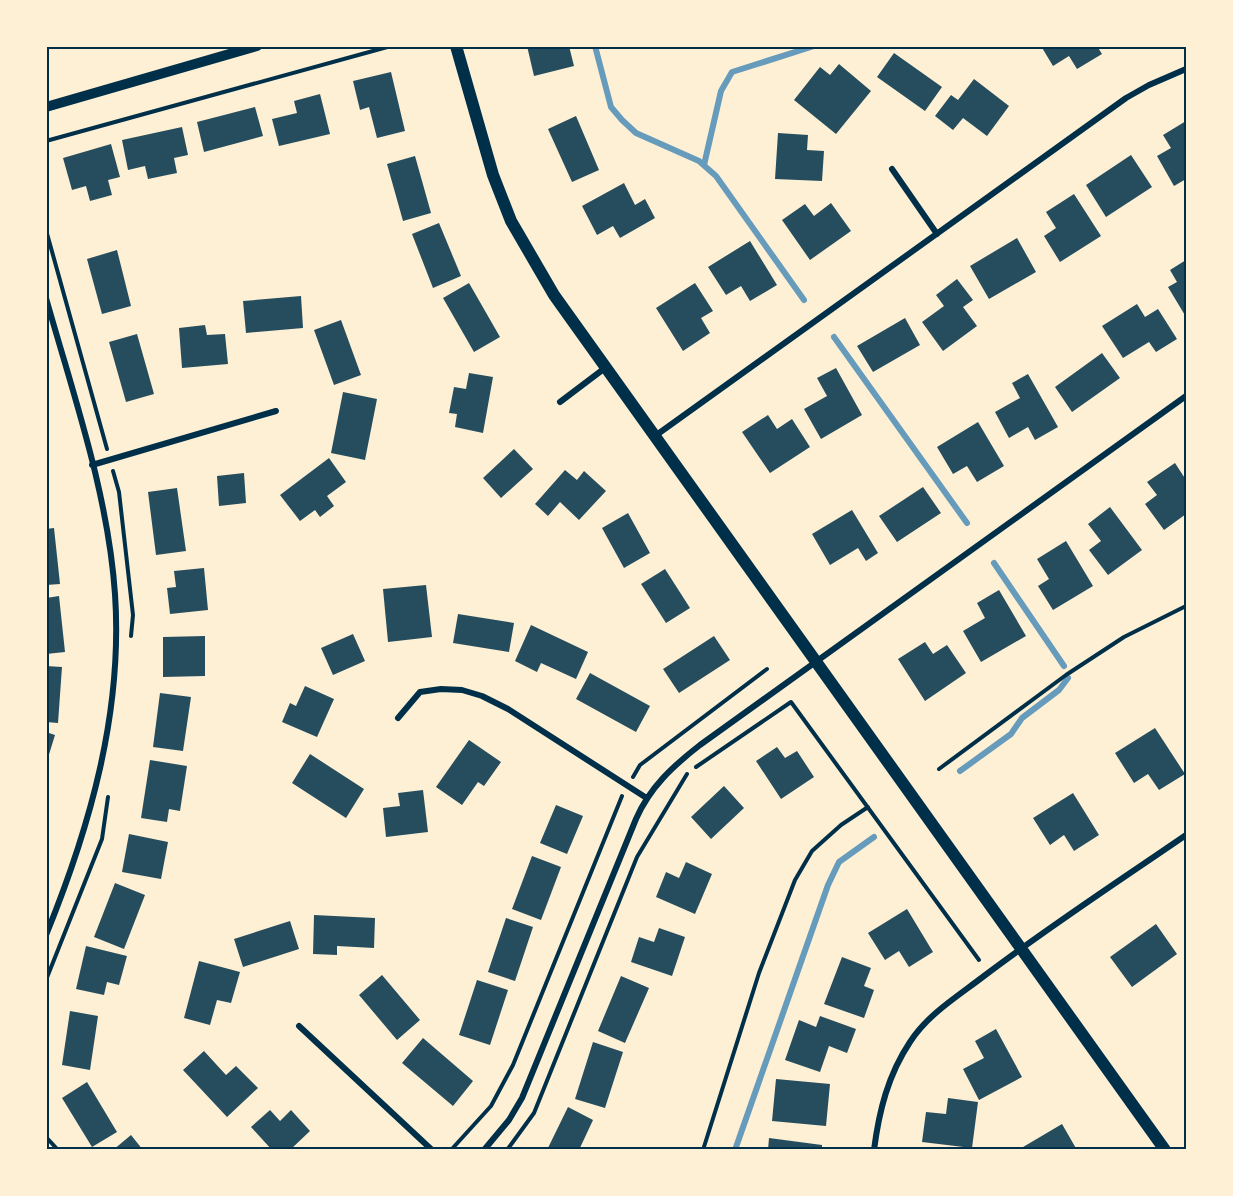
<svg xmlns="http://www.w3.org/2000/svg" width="1233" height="1196" font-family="'Crimson Pro',serif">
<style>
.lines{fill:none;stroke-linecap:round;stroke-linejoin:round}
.stream{stroke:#669bbc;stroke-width:6}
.building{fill:#264d5e}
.path{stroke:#003049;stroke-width:4}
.minor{stroke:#003049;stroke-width:6}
.tertiary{stroke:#003049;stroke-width:10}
.secondary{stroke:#003049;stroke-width:12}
.neatline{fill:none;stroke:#003049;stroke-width:2}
</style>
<rect width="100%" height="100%" fill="#fdf0d5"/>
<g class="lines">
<!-- stream -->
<path class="stream" d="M595,46l16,61 11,13 14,13 63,28 17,15 88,124
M704,165l17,-74 11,-19 82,-26
M834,337l133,186
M994,563l70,103
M960,771l51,-37 11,-16 37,-28 9,-12
M735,1150l93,-265 11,-23 35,-25"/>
</g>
<!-- building -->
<path class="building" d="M527,46h42l5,20 -40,10z
M1041,46h56l5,8 -25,15 -8,-13 -16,10z
M894,53l48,34 -17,24 -48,-34z
M839,64l32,27 -35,43 -42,-34 26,-33 10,8z
M391,72l14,59 -28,7 -8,-31 -9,3 -7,-29z
M974,79l35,27 -22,30 -24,-18 -10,12 -18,-14 16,-21 7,5z
M320,94l10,40 -51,12 -7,-27 25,-6 -3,-12z
M255,107l8,29 -59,16 -7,-30z
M576,116l23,54 -27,12 -24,-53z
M1186,121v58l-12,7 -17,-30 14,-8 -8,-13z
M182,127l6,28 -14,3 3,15 -29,6 -3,-13 -17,4 -6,-30z
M778,133l30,2 -1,15 17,1 -2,30 -47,-2z
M111,144l9,33 -12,3 4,15 -22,6 -4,-15 -14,4 -9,-32z
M1131,155l21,32 -46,30 -20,-32z
M415,156l16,57 -28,8 -16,-57z
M624,183l11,22 10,-6 10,19 -35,20 -7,-12 -16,9 -15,-29z
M1074,194l27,42 -41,26 -16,-26 12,-8 -10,-16z
M831,203l20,28 -41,29 -28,-40 23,-16 9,12z
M439,223l22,53 -28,12 -21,-54z
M1017,238l19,34 -47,27 -19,-33z
M750,241l27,44 -27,16 -9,-15 -15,9 -18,-28z
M117,250l14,56 -29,8 -15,-55z
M1186,260v57l-18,-30 9,-5 -7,-12z
M957,279l16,21 -10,7 14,19 -34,25 -21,-29 22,-16 -8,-11z
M469,283l31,54 -26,15 -31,-54z
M695,283l18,28 -12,7 9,15 -27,18 -27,-43z
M301,296l2,32 -57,5 -3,-32z
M1137,304l8,13 13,-8 19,30 -21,13 -7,-10 -26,16 -21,-32z
M905,318l15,27 -47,27 -16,-26z
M341,320l20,55 -27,10 -20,-55z
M205,325l2,10 18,-1 3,30 -46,4 -3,-40z
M137,334l17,60 -28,8 -17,-60z
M1102,353l18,25 -48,34 -17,-25z
M836,368l26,47 -41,24 -17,-30 23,-13 -10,-18z
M469,373l24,4 -10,56 -28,-6 2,-13 -8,-1 5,-26 12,2z
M1028,374l30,53 -23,13 -7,-13 -19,11 -14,-26 25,-14 -8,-15z
M343,392l34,7 -12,61 -34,-7z
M768,415l9,14 15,-10 18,28 -40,26 -28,-41z
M978,422l26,44 -27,16 -10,-16 -14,8 -16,-27z
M514,449l19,20 -32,29 -18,-20z
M329,458l17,24 -19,14 7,10 -14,11 -5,-7 -15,11 -20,-26z
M1175,463l11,17v34l-22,16 -19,-26 12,-9 -10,-13z
M565,470l12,10 7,-9 22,20 -27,29 -19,-18 -12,14 -13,-12z
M244,473l2,30 -27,3 -2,-30z
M923,487l18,26 -44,29 -18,-26z
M177,488l9,63 -30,4 -8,-63z
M1110,507l32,43 -34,25 -19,-25 12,-9 -13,-17z
M852,510l26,43 -12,8 -8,-13 -28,17 -18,-31z
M628,513l22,40 -26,15 -22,-40z
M54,528l6,56 -14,1v-56z
M1066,541l27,45 -40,24 -15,-24 11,-7 -12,-20z
M204,568l4,42 -38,4 -3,-26 9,-1 -2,-16z
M665,569l25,39 -24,15 -25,-39z
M426,585l6,52 -44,5 -5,-53z
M999,590l27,46 -45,26 -18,-31 22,-13 -8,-15z
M59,596l6,56 -19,2v-56z
M458,614l56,9 -5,29 -56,-9z
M531,625l57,27 -12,27 -35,-16 -4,9 -22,-11z
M353,634l12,27 -32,14 -12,-27z
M205,636v40l-42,1v-40z
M714,636l16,24 -51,33 -16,-24z
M925,642l8,12 14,-9 19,28 -41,28 -27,-42z
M46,666l16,1 -4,56 -12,-1z
M590,673l60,33 -14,26 -60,-33z
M305,686l29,13 -17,38 -35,-15 8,-19 6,3z
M160,693l31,4 -8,54 -30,-4z
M1155,728l30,46 -26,16 -11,-16 -14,9 -19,-30z
M46,732l9,3 -8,26h-1z
M469,740l32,22 -17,24 -6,-4 -16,23 -26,-18z
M777,747l8,11 12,-7 17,26 -33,22 -25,-38z
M310,754l54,35 -18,29 -54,-35z
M150,760l37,6 -7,45 -11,-2 -2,13 -26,-4z
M724,786l20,22 -33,31 -20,-22z
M423,790l5,42 -42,5 -3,-29 17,-2 -2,-13z
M1073,793l26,42 -25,16 -10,-16 -14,10 -17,-27z
M556,805l27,11 -16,38 -27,-11z
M129,834l39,8 -7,37 -39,-7z
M532,856l29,11 -20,53 -29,-11z
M686,862l26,12 -17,40 -39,-17 10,-25 13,6z
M115,883l30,12 -21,54 -30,-12z
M907,909l26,43 -24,15 -10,-16 -14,9 -17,-27z
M314,915l61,3 -1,30 -37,-2v9l-24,-1z
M506,918l27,9 -18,54 -27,-9z
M290,921l9,28 -56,18 -9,-28z
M1156,924l21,30 -45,33 -22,-30z
M659,928l26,9 -13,39 -41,-14 8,-25 15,5z
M86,946l41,10 -8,29 -12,-3 -3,13 -28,-6z
M842,957l29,11 -7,18 10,4 -10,28 -40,-14z
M199,961l41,11 -9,31 -14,-3 -7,25 -26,-7z
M382,975l38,45 -23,20 -38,-45z
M621,976l28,12 -24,55 -27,-12z
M477,980l31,10 -18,55 -31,-10z
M70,1011l28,5 -8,54 -28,-5z
M820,1016l36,13 -9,24 -18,-7 -9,26 -35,-12 14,-40 17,7z
M996,1029l26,48 -43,23 -16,-31 21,-11 -9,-17z
M423,1038l50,43 -20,25 -51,-43z
M593,1042l30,10 -18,56 -30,-9z
M204,1051l22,24 10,-9 22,22 -31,29 -44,-47z
M776,1079l54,5 -4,42 -54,-5z
M87,1082l30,50 -25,15 -30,-49z
M948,1098l30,4 -6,46 -50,-6 4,-30 20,2z
M568,1107l25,13 -14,30h-32z
M270,1110l10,11 11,-11 19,21 -20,19h-18l-21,-23z
M1062,1124l15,26h-59z
M131,1135l12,15h-30z
M769,1138l53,7v5h-54z"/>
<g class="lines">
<!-- path -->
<path class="path" d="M46,141l345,-95
M46,230l61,219
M113,471l6,21 14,123 -2,21
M696,767l95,-65 188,258
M939,769l127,-94 58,-38 62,-31
M633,777l7,-12 127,-96
M46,980l56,-141 6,-42
M46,1137l12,13
M451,1150l40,-44 22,-41 109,-269
M507,1150l27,-37 103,-256 50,-83
M703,1150l56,-177 36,-93 17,-29 29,-26 27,-18"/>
<!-- minor -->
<path class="minor" d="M892,169l45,65
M46,298c27,96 62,195 69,296 8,118 -25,233 -69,341
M560,402l45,-34
M655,436l471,-338 23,-13 37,-16
M92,465l184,-54
M398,718l22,-26 21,-3 21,1 20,6 26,13 137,88
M299,1026l133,124
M484,1150l25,-30 13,-22 114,-279c14,-32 37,-53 64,-74l486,-349
M874,1150c5,-39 14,-75 36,-108 18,-28 48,-46 74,-66 66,-50 135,-95 202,-141"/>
<!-- tertiary -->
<path class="tertiary" d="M46,107l211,-61"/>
<!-- secondary -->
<path class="secondary" d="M456,46l37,129 18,46 43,74 611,855"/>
</g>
<!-- border -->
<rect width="1233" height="1196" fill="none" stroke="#fdf0d5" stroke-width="96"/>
<rect x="48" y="48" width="1137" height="1100" class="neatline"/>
</svg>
